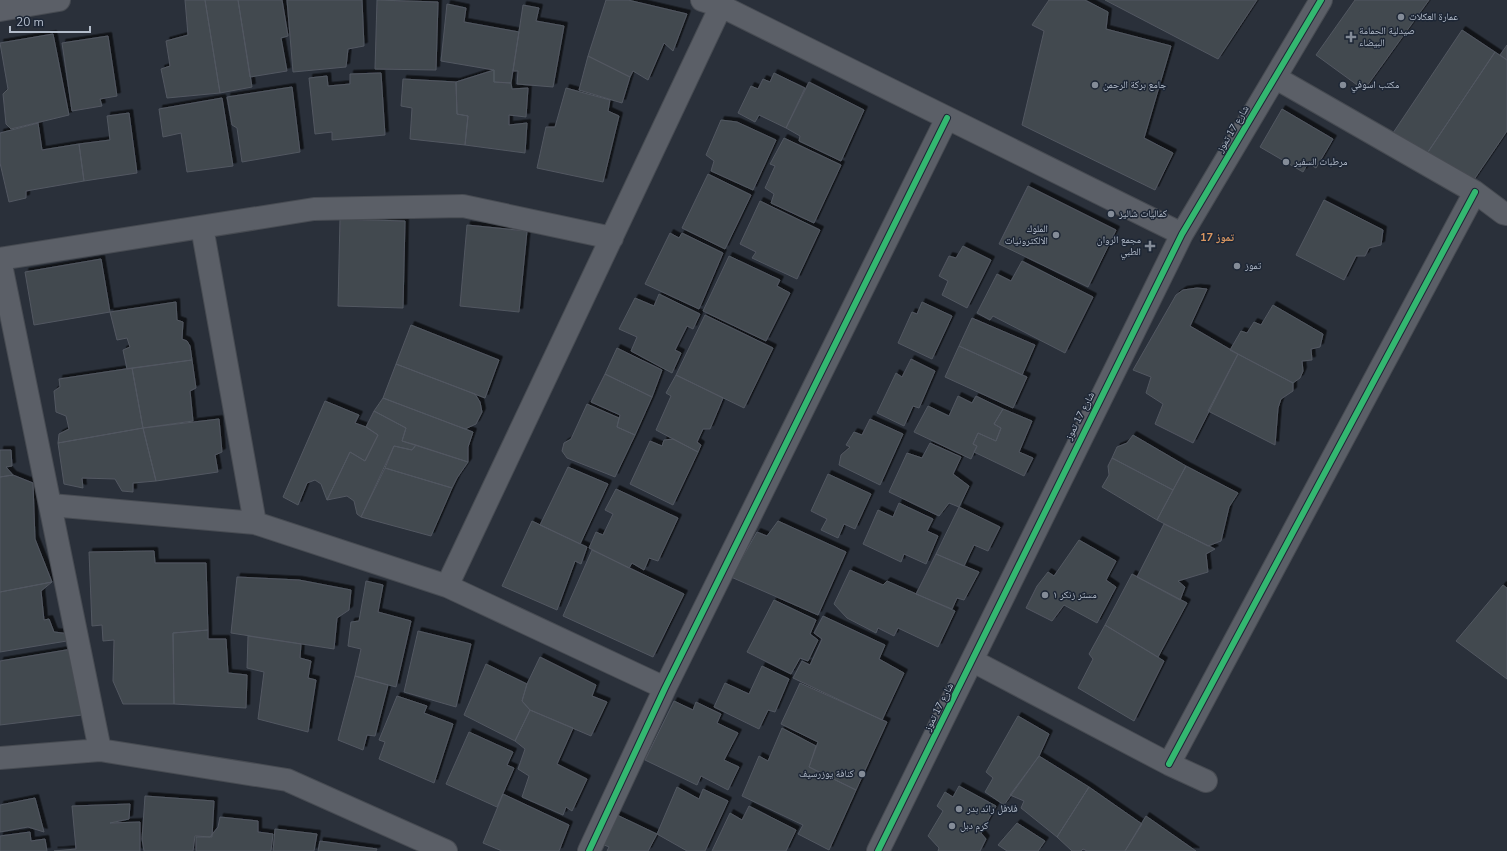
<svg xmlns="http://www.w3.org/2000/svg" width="1507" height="851" font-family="'Nunito Sans','Noto Naskh Arabic',sans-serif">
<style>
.building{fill:#434850;stroke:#525861;filter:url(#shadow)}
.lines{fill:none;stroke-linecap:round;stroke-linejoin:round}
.minor-casing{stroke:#474b52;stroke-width:24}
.minor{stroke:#5b5f67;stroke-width:22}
.cycleway-casing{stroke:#1d2635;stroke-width:8}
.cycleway{stroke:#33b770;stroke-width:6}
.poi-dot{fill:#848c98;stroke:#1d2635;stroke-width:1.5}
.labels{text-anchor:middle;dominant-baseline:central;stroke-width:3;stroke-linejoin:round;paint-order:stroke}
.poi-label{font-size:10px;fill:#b4bdcb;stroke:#1d2635;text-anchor:start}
.street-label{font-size:10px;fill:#b4bdcb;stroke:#1d2635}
.neighbourhood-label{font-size:11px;font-weight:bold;fill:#da9760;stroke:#1d2635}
</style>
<defs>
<filter id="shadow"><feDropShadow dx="3.5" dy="-3.5" stdDeviation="0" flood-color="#0009"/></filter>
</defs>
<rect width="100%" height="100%" fill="#2a303a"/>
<!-- building -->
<path class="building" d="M185,0h20l15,93 -53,5 -6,-29 9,-3 -4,-25 22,-6z
M205,0h33l14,87 -32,6z
M238,0h44l6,36 -7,2 6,33 -37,6z
M287,0h75l2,46 -16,3 -2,18 -53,5z
M377,0l61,2 -2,68 -61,-1z
M606,0h22l59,14 -14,37 -9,-8 -16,37 -15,-9 -3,6 -42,-21z
M1049,0h36l23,12 -2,17 65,17 -27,92 29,15 -18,37 -133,-65 22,-94 -12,-6z
M1105,0h152l-39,59z
M1355,0h74l-65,90 -48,-35z
M447,4l19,4 -2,14 55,10 -8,51 -17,-1v-12l-53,-9z
M523,5l16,3 -3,13 28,5 -11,61 -36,-3 1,-13h-5z
M1462,30l33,22 -69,103 -33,-22z
M53,34l16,81 -58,14 -5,-5 -3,-30 5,-5 -8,-46z
M108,36l9,60 -17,3 2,7 -30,5 -10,-68z
M1507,45v15l-7,-5z
M1495,52l12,8v71l-34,50 -47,-26z
M588,56l42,21 -8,26 -43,-13z
M494,70v12l17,1 1,6 16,-1 -2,29 -17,-2v10l18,-2 -2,30 -60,-8 3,-29 -11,-2 -1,-32z
M381,73l4,62 -53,5v-8l-17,2 -6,-56 18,-2 1,10 22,-2v-10z
M774,73l31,15 -19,40 -27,-13 -4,7 -17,-9 13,-27 7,3 5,-10 7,3z
M403,79l53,3 1,32 11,2 -3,29 -55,-6 2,-31 -11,-2z
M809,82l55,28 -23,51 -42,-20 1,-5 -14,-8z
M292,87l8,65 -58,10 -5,-34 -5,-3 -5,-28z
M566,88l44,12 -2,11 11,5 -16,66 -66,-14 9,-41h9z
M222,98l11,68 -46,6 -6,-39 -18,4 -4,-28z
M1282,109l51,30 -17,29 -8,-5 -5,9 -43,-25z
M129,113l8,60 -53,8 -5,-37 31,-4 -3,-24z
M721,120l16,2 39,18 -23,50 -42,-19 3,-10 -8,-6z
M38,123l4,27 37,-6 5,37 -58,10v7l-17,4 -9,-39v-30z
M784,138l57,27 -27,58 -43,-20 3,-9 -9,-6 10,-22 -5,-2z
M708,174l43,21 -26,54 -43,-21z
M1028,186l88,44 -28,57 -89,-43z
M1324,200l59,30 -2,15 -12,3 -4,8h-9l-12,24 -48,-25z
M760,201l60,29 -23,49 -45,-21 4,-6 -16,-8z
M340,219l65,2 -2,87 -65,-2z
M467,225l60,6 -8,81 -59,-6z
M670,233l9,5 3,-5 41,20 -24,56 -54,-25z
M963,246l28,14 -24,48 -25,-13 6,-14 -9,-5 10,-20 7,2z
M729,256l51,24 -3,6 13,7 -24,48 -63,-30z
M101,259l9,53 -76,13 -9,-53z
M1022,261l71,36 -28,56 -72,-37 -3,4 -13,-7 20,-39 14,7z
M1197,288l10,1 -17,37 48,28 -45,89 -38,-19 8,-20 -17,-11 5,-16 -18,-7 43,-75 7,-5z
M659,294l41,20 -7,15 -6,-3 -12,24 6,3 -9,20 -41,-22 6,-14 -18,-8 16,-31 19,8z
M176,302l1,18 6,2 -1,17 5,2 3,5 2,14 -65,9 -4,-19 7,-3 -3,-9 -10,2 -7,-28z
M922,302l30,14 -20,43 -34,-16 14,-31 5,2z
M1273,305l50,29 -3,13 -9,2 1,11 -10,1 1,10 -3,7 -7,5 -63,-33 11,-19 6,2 7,-11 7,3z
M705,315l68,33 -29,60 -68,-33z
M972,318l63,27 -13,30 -63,-29z
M411,325l88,35 -14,38 -89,-34z
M959,346l68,31 -14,31 -68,-31z
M617,348l45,22 -10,27 -47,-23z
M1238,354l55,29v8l-12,8 -3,9 -3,37 -67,-34z
M911,359l24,12 -16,37 -6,-2 -9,20 -27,-13 19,-40 6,4z
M192,360l4,28 -6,3 3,30 -50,7 -11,-60z
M396,364l79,30 5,8 2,10 -6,12 -11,5 -82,-31z
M132,368l11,60 -85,15 1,-9 10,-5 -3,-13 -10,-4 -2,-21 6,-4 -1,-8z
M605,374l47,23 -17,38 -18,-8 3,-12 -29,-13z
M676,375l47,23 -13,31h-7l-6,13 4,3 -3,7 -42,-22 15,-34 -5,-3z
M958,396l14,7 4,-7 27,13 -9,15 7,4 -5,13 -18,-8 -5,11 4,2 -6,13 -57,-27 14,-26 21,10z
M383,398l90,34 -5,15v15l-66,-21 4,-13 -32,-17z
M325,401l34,14 -4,8 11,4 12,8 -13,26 -15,-9 -23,48 -6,-16 -6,-4 -8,3 -9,22 -15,-8z
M587,404l32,14 -2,9 18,8 -20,42 -48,-19 -5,-7 2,-8 7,-4z
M1003,409l29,12 -13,31 14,6 -9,18 -50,-24 3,-6 -4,-2 5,-11 18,8 5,-13 -7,-4z
M374,411l32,17 -4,13 14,4 -4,5 -18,-4 -33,71 -4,-3 -3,-13 -7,-5 -20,4 23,-48 15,9 13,-26 -12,-8z
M219,419l3,33 -7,3 3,17 -62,9 -13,-53z
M870,419l33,15 -23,51 -41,-20 2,-10 9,-8 -4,-2 8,-13 8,3z
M143,428l13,53 -23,2v9l-11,-1 -7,-12 -33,-1 1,10 -19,-4 -6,-41z
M1133,435l53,31 -13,24 -61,-32 5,-11 10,-4z
M673,439l25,13 -25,53 -43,-21 20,-43 12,5 2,-6z
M930,443l31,14 -8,17 16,12 -10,21 -10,-4 -10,13 -50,-24 18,-39 15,5z
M416,445l52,17 -11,16 -5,10 -67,-20 9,-22 18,4z
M0,450h11l1,16 -6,1 7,8 -13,2z
M1112,458l61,32 -16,30 -55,-33 7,-12 -1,-9z
M1186,466l52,27 -9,14 -8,34 -13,5 -51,-26z
M568,467l40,17 -28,60 -40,-19z
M385,468l67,20 -21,48 -70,-19z
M828,474l43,20 -16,35 -11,-5 -6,14 -17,-8 6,-11 -16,-8z
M13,475l20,8 2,56 17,43 -52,10v-115z
M616,489l62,29 -20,43 -9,-3 -5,12 -12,-7 -3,5 -40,-20 7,-16 7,3 10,-21 -8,-4z
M899,503l34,16 -6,12 11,5 -12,28 -22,-10 -3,8 -38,-18 15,-34 15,7z
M959,507l41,20 -12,24 -14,-6 -10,21 -28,-12z
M532,521l55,26 -6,17 -6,-3 -18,49 -55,-24z
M778,521l68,31 -28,63 -87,-38 26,-45 10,4z
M1164,524l51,25 -9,5 2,18 -30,9 7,6 -5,13 -43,-23z
M1079,540l37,21 -10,19 10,7 -19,36 -33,-18 -12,16 -26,-13 11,-22 11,-14 6,4z
M592,550l92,44 -31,63 -90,-41z
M154,551l1,12h51l2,67 -35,3 1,71h-51l-10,-23 1,-41 -11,1 -1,-16 -10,1 -3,-74z
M936,554l43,18 -15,28 -7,-2 -5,11 -36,-15z
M850,570l33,15 4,-4 68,30 -17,36 -40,-19 -4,8 -16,-8 -2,5 -29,-15 -13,-14z
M1132,574l55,29 -29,54 -53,-32z
M237,577l62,3 52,10 -2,20 -12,8 -3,31 -103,-16z
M366,581l17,4 -5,27 33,9 -15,66 -41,-11 6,-27 -13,-3 3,-24 8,-1z
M52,582l-11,9 3,29 5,-1 5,13 17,2 2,6 -73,12v-60z
M1503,585l4,3v91l-51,-38z
M774,600l42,20 -6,14 8,6 -10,21 -8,-3 -9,16 -44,-22z
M823,616l62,29 -6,14 25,14 -22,47 -89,-42 9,-17 8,4 12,-26 -8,-6z
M1105,625l59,36 -30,60 -56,-33 15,-29 -4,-5z
M208,630v9h18l2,34 19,2 -1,33 -72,-4 -1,-71z
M418,631l53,13 -15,63 -52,-15z
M248,636l53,8 -1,14 11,3 -3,17 8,2 -8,52 -50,-13 6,-47 -17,-4z
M72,649l10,66 -82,10v-64z
M540,657l56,28 -4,11 15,6 -16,34 -61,-26 -8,-9 5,-17z
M486,664l41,20 -5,17 8,9 -15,31 -51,-26z
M762,666l27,13 -14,33 -7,-2 -9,19 -45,-22 11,-24 24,11z
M355,676l33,9 -13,51 -8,-1 -4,15 -25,-10z
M800,683l87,39 -31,68 -47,-23 9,-25 -37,-18z
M397,696l30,10 -3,7 29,11 -19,59 -55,-24 6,-17 -6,-2z
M674,701l19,9 3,-8 25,12 -4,9 21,10 -14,27 15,7 -11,23 -27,-14 -4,9 -52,-25z
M530,710l43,18 -16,36 30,15 -15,32 -6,-4 -3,8 -41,-18 7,-21 -11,-7 7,-20 -10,-8z
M1018,716l31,18 -10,22 -35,49 -19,-13 8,-14 -7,-6z
M782,728l34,18 -7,21 47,23 -27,60 -31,-16 5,-9 -61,-29 17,-40 9,5z
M469,732l44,20 -6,13 7,3 -17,39 -51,-23z
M1039,756l50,31 -32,50 -36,-29 3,-7 -14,-6z
M959,786l37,20 -15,27 5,6 -6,12h-42l1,-3 -11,-12 15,-25 -6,-5 8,-14 8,5z
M677,787l22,12 4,-10 25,12 -23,50h-18l-30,-17z
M1089,787l53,37 -17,27h-38l-4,-2 -2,2h-9l-15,-14z
M503,794l66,31 -10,26h-57l-19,-8z
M145,796l69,5 -2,36 -17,-1 -2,15h-49l-2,-12z
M35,798l9,34 -16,-5 -28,5v-27z
M130,804l-1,15 -19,4 30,-1v29h-86l22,-2 -4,-43z
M749,806l47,24 -10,21h-74l18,-38 12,7z
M617,815l40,19 -9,17h-41l2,-4 -7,-3z
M1146,816l50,35h-71z
M220,817l38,4v11l15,2 -2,17h-75v-14h14l8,-10z
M1017,823l28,18 -7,10h-31l-9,-6z
M275,829l42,5 -3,17h-41z
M30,832l1,9 14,-2 2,12h-47v-15z
M320,841l57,8 -1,2h-58z"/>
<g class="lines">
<defs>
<path id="minor" d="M702,0l19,6 461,228
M0,10l59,-10
M1276,78l199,114 28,21 4,1
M202,227l53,296
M0,259l314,-50 149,-3 149,32
M0,260l100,490
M51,505l204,18 192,63 218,102
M447,586l274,-580
M973,661l196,103 37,17
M0,758l100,-8 187,30 159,71
M1169,764l306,-572
M589,851l76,-163 282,-570
M878,851l304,-617 139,-234"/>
</defs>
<!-- minor casing -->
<use href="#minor" class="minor-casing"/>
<!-- minor -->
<use href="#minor" class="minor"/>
<defs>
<path id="cycleway" d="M1169,764l306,-572
M589,851l76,-163 282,-570
M878,851l304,-617 139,-234"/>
</defs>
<!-- cycleway casing -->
<use href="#cycleway" class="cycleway-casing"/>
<!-- cycleway -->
<use href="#cycleway" class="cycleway"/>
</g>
<!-- markers -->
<g class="poi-dot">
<circle cx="1401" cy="17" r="4"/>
<path d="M1349 31h4v4h4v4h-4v4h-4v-4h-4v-4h4z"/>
<circle cx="1095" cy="85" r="4"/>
<circle cx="1343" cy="85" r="4"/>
<circle cx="1286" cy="162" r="4"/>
<circle cx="1111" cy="214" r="4"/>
<circle cx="1056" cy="235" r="4"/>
<path d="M1148 240h4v4h4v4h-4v4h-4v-4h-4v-4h4z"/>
<circle cx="1237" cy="266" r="4"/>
<circle cx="1045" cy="595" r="4"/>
<circle cx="862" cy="774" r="4"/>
<circle cx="959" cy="809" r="4"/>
<circle cx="952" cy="826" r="4"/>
</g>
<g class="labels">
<!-- poi labels -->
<g class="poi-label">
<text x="1409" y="17">عمارة العكلات</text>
<text x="1359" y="31">صيدلية الحمامة<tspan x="1359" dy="12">البيضاء</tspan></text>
<text x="1103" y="85">جامع بركة الرحمن</text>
<text x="1351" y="85">مكتب اسوفي</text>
<text x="1294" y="162">مرطبات السفير</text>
<text x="1119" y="214">كماليات شاليز</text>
<text x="1048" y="229" text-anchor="end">الملوك<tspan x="1048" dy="12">الالكترونيات</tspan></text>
<text x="1141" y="240" text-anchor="end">مجمع الروان<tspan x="1141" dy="12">الطبي</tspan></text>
<text x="1245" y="266">تموز</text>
<text x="1053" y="595">مستر زنكر ١</text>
<text x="854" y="774" text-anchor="end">كنافة يوزرسيف</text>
<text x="967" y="809">فلافل رائد بدر</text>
<text x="960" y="826">كرم دبل</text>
</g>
<!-- street labels -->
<g class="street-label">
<text transform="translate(1233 129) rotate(-59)">شارع 17 تموز</text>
<text transform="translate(1080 416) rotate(-63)">شارع 17 تموز</text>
<text transform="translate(939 707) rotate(-63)">شارع 17 تموز</text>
</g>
<!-- neighbourhood labels -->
<g class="neighbourhood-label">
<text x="1217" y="237">17 تموز</text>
</g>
</g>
<!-- scale -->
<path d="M10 26v6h80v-6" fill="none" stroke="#b4bdcb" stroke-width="2"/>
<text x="16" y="26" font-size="12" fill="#b4bdcb" stroke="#1d2635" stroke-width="3" paint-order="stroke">20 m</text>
</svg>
